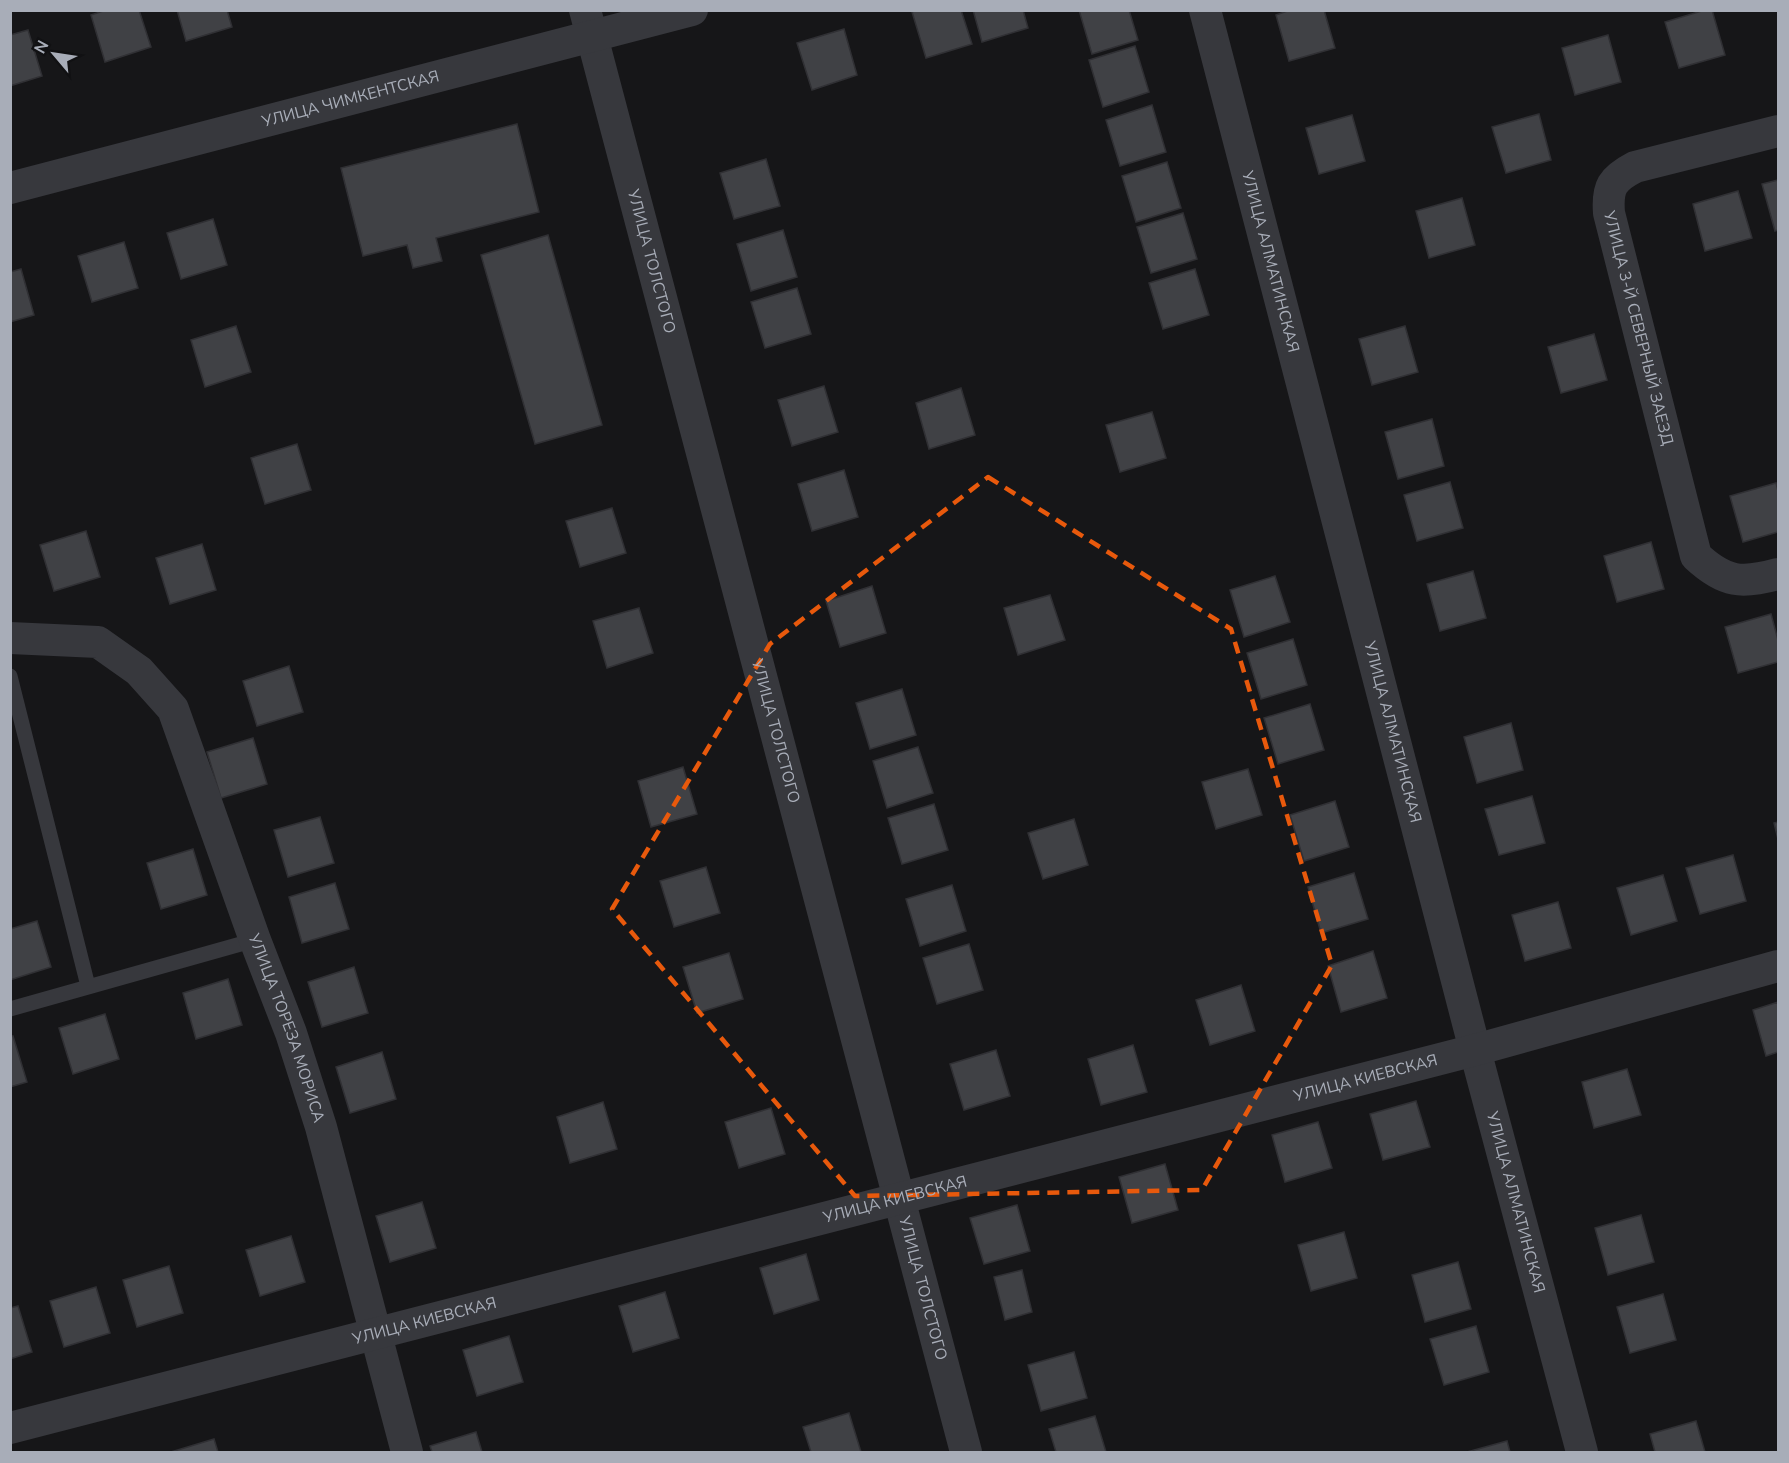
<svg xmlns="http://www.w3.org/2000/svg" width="1789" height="1463" font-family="'Nunito Sans',sans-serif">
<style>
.building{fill:#404145;stroke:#303034;stroke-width:1.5}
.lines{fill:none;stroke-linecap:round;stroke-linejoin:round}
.lane{stroke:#37383d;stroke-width:15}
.street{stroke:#37383d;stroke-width:32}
.marked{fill:none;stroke:#e8590c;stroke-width:4.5;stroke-dasharray:12 8;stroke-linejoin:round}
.labels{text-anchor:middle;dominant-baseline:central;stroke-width:6;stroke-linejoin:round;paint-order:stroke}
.street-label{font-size:16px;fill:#a8adb8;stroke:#111113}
</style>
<rect width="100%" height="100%" fill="#161618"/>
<!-- building -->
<path class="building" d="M106,10h33l12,37 -46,15 -14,-47z
M177,10h50l5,17 -46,14z
M917,10h44l11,34 -46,14 -14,-46z
M973,10h50l5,18 -46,14z
M1079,10h50l9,30 -46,14z
M1290,10h34l11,38 -46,13 -13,-46z
M1705,10h7l13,45 -46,13 -14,-46z
M844,29l13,46 -45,15 -15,-47z
M28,30l14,46 -32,10v-51z
M1608,35l13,47 -46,13 -13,-47z
M1135,46l14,46 -46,15 -14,-47z
M1152,105l14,47 -46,14 -14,-46z
M1539,114l12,46 -45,13 -14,-46z
M1352,115l13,46 -46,13 -13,-46z
M517,124l22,88 -103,26 6,23 -29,7 -6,-23 -44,11 -22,-88z
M766,159l14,47 -46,13 -14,-46z
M1167,162l14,46 -45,14 -14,-46z
M1778,180v50l-3,1 -13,-47z
M1738,191l14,47 -47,13 -12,-47z
M1462,198l13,47 -46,13 -13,-47z
M1183,213l14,46 -46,14 -14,-46z
M213,219l14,46 -46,14 -14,-46z
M783,230l14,47 -46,14 -14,-47z
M548,235l54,190 -67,19 -54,-189z
M124,242l14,46 -46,14 -14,-46z
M21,269l13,46 -24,7v-50z
M1195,269l14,46 -46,14 -14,-46z
M797,288l14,46 -46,14 -14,-46z
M236,326l15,46 -46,15 -14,-47z
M1405,326l13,46 -46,13 -13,-46z
M1594,334l13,46 -46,13 -13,-46z
M824,386l14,46 -46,14 -14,-46z
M961,388l14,47 -46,14 -13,-46z
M1152,412l14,46 -46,14 -14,-47z
M1432,419l12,47 -46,13 -13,-47z
M297,444l14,46 -46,14 -14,-46z
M844,470l14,47 -46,14 -14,-47z
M1450,482l13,46 -46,13 -13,-46z
M1776,483l2,8v41l-35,10 -13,-46z
M612,508l14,45 -46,14 -14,-46z
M86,531l14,46 -46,14 -14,-46z
M1651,542l13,47 -47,13 -13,-46z
M202,544l14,46 -46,14 -14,-46z
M1473,571l13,47 -46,13 -13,-47z
M1275,576l15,46 -46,15 -14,-47z
M872,586l14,47 -46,14 -14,-46z
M1050,595l15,45 -47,15 -14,-47z
M639,608l14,45 -46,15 -14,-47z
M1771,614l7,26v22l-40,11 -13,-46z
M1293,639l14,46 -46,14 -14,-46z
M289,666l14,46 -46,14 -14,-45z
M902,689l14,46 -46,14 -14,-46z
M1310,704l14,46 -46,14 -14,-46z
M1511,723l12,47 -46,13 -13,-46z
M253,738l14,46 -46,14 -14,-46z
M918,747l15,46 -46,15 -14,-47z
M683,767l14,47 -46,13 -13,-46z
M1248,769l14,46 -46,14 -14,-47z
M1532,796l13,47 -46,12 -14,-46z
M1335,801l14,46 -45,14 -14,-46z
M934,804l14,46 -46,14 -14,-46z
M320,817l14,46 -46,14 -14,-47z
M1074,819l14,46 -45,14 -15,-46z
M1778,822v17l-4,-16z
M193,849l14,46 -46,14 -14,-46z
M1733,855l13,46 -46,13 -14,-46z
M706,867l14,46 -46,14 -14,-46z
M1354,873l14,46 -47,14 -13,-46z
M1663,875l14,46 -46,14 -14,-47z
M335,883l14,46 -47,14 -13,-46z
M952,885l14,46 -46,15 -14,-47z
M1558,902l13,46 -46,13 -13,-46z
M37,921l14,46 -41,13v-51z
M969,944l14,46 -46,14 -14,-46z
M1373,951l14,47 -46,14 -13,-46z
M729,953l14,46 -46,14 -14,-46z
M354,967l14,46 -46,14 -14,-45z
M228,979l14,46 -46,14 -13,-46z
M1241,985l14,46 -45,14 -14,-45z
M1778,1002v50l-12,4 -13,-46z
M105,1014l14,45 -46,15 -14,-46z
M10,1036h3l14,46 -17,5z
M1133,1045l14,47 -46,13 -13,-46z
M996,1050l14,46 -46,14 -14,-46z
M382,1052l14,47 -46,14 -14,-46z
M1627,1069l14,46 -47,13 -12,-46z
M1416,1101l14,46 -47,13 -13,-46z
M603,1102l14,47 -47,14 -13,-46z
M771,1108l14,46 -46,14 -14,-46z
M1318,1122l14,46 -47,14 -13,-47z
M1165,1164l13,46 -46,13 -13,-46z
M422,1202l14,46 -46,14 -14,-46z
M1017,1205l13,46 -46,13 -14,-46z
M1641,1215l13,47 -46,13 -13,-47z
M1344,1232l13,46 -46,13 -13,-46z
M291,1236l14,46 -45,14 -14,-46z
M806,1254l13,46 -45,14 -14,-46z
M1458,1262l13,47 -46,13 -13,-47z
M169,1266l14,47 -46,14 -14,-47z
M1022,1270l10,42 -27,8 -11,-43z
M96,1287l14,46 -46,14 -14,-46z
M665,1292l14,46 -46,14 -14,-46z
M1663,1294l13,46 -46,13 -13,-46z
M18,1306l14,46 -22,7v-51z
M1476,1326l13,46 -45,13 -14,-46z
M509,1336l14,46 -46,14 -14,-46z
M1074,1352l13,46 -46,13 -13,-46z
M849,1413l12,39h-50l-8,-25z
M1095,1416l11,36h-50l-7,-23z
M1696,1421l9,31h-50l-5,-18z
M476,1432l6,20h-50l-2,-6z
M214,1439l4,13h-47z
M1507,1441l3,11h-43z"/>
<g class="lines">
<!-- lane -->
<path class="lane" d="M10,676l78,310
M10,1009l245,-69"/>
<!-- street -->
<g class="street">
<path id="s1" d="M585,10l381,1442"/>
<path id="s2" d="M1205,10l270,1040 107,402"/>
<path id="s3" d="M1778,131l-143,36c-23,12 -28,20 -26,46l87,343c29,27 46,28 82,18"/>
<path id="s4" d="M10,188l682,-178"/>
<path id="s5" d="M10,638l88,4 41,29 34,38 82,231 36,93 30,94 86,325"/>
<path id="s6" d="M10,1428l1465,-378 303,-84"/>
</g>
</g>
<!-- marked area -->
<path class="marked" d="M988,477l243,152 101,336 -130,225 -347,6 -243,-287 158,-265z"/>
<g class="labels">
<!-- street labels -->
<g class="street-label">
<text stroke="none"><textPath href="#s4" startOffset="352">УЛИЦА ЧИМКЕНТСКАЯ</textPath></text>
<text stroke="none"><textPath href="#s2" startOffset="260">УЛИЦА АЛМАТИНСКАЯ</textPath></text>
<text stroke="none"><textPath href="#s1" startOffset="260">УЛИЦА ТОЛСТОГО</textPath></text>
<text stroke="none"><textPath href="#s3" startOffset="324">УЛИЦА 3-Й СЕВЕРНЫЙ ЗАЕЗД</textPath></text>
<text stroke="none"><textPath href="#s1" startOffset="746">УЛИЦА ТОЛСТОГО</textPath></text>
<text stroke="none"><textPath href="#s2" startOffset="746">УЛИЦА АЛМАТИНСКАЯ</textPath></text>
<text stroke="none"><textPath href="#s5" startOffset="528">УЛИЦА ТОРЕЗА МОРИСА</textPath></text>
<text stroke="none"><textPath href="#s6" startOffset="1400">УЛИЦА КИЕВСКАЯ</textPath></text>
<text stroke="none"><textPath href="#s6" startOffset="914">УЛИЦА КИЕВСКАЯ</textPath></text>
<text stroke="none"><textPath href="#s2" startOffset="1232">УЛИЦА АЛМАТИНСКАЯ</textPath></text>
<text stroke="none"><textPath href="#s1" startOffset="1322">УЛИЦА ТОЛСТОГО</textPath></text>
<text stroke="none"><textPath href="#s6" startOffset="428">УЛИЦА КИЕВСКАЯ</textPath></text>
</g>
</g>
<!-- border -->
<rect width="1789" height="1463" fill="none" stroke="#a8adb8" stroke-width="24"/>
<!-- north arrow -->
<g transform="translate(54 54) rotate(299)" stroke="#111113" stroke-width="4.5" paint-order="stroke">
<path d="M0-4.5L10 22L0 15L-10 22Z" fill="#a8adb8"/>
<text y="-9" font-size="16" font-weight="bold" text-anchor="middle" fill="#a8adb8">N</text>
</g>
</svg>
